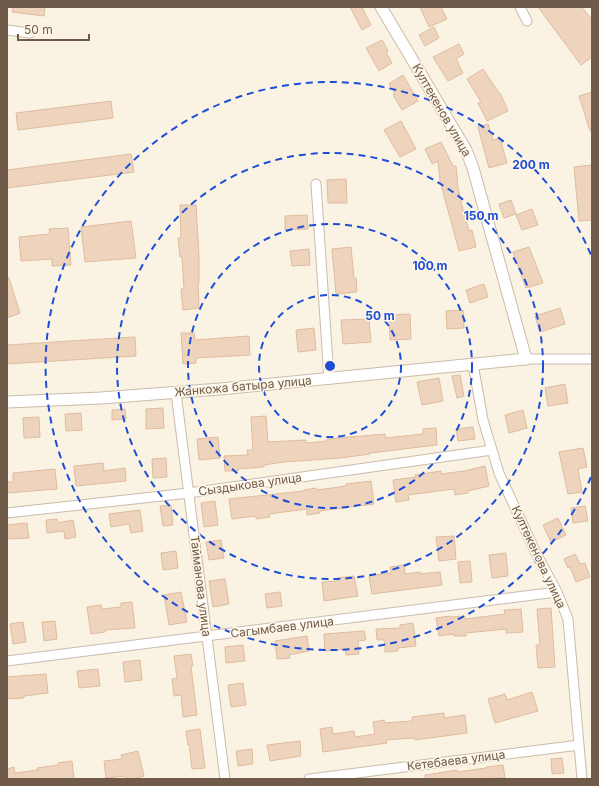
<svg xmlns="http://www.w3.org/2000/svg" width="599" height="786" font-family="Inter,sans-serif">
<style>
.building{fill:#eed4bc;stroke:#dfbc9e}
.lines{fill:none;stroke-linecap:round;stroke-linejoin:round}
.minor-casing{stroke:#cabbaa;stroke-width:11}
.tertiary-casing{stroke:#cabbaa;stroke-width:13}
.minor{stroke:#fff;stroke-width:9}
.tertiary{stroke:#fff;stroke-width:11}
.ring{fill:none;stroke:#1d4ed8;stroke-width:2;stroke-dasharray:7 5}
.labels{text-anchor:middle;dominant-baseline:central;stroke-width:3;stroke-linejoin:round;paint-order:stroke}
.street-label{font-size:12px;fill:#705b4b;stroke:#fef7e8}
.centre{fill:#1d4ed8;stroke:#fef7e8;stroke-width:2}
.ring-label{font-size:12px;text-anchor:middle;font-weight:bold;fill:#1d4ed8;stroke:#fef7e8;stroke-width:3;stroke-linejoin:round;paint-order:stroke}
</style>
<rect width="100%" height="100%" fill="#faf3e3"/>
<!-- building -->
<path class="building" d="M13,7h32l-1,9 -32,-4z
M350,7h12l9,18 -9,5z
M420,7h21l6,12 -18,8z
M538,7h44l10,13v37l-11,8z
M434,27l5,11 -14,8 -6,-11z
M382,40l6,11 -2,1 6,11 -13,8 -13,-23z
M459,44l5,10 -8,5 7,14 -15,8 -15,-24z
M483,69l16,24h1l8,18 -21,10 -9,-18 3,-1 -14,-23z
M403,75l15,26 -16,9 -9,-15 2,-1 -6,-10z
M592,92v39h-2l-11,-35z
M111,101l2,17 -95,12 -2,-17z
M401,121l15,28 -16,8 -16,-27z
M488,124l5,16 7,-2 7,25 -18,5 -11,-41z
M441,142l12,24h3l2,21 3,15 8,29 3,-1 4,17 -17,4 -19,-70 -2,-20 -6,3 -7,-15z
M131,154l3,18 -127,16v-18z
M592,165v55l-13,1 -5,-54z
M346,179l1,24h-19l-1,-23z
M511,200l5,14 -12,4 -5,-14z
M180,205h16l3,51v27h-1l1,25 -16,2 -2,-21h3l-2,-32h-2l-2,-19h3z
M532,209l6,16 -16,5 -6,-15z
M307,215l1,14 -23,1v-14z
M131,221l5,37 -51,4 -4,-35z
M68,228l3,37 -19,1v-7l-31,2 -2,-24 31,-3 -1,-5z
M351,247l3,31h2l1,14 -21,2 -4,-45z
M529,247l14,36 -17,5 -13,-36z
M309,249l1,16 -18,1 -2,-15z
M7,278h2l11,35 -13,5z
M484,284l4,13 -18,6 -4,-13z
M560,308l5,16 -25,8 -5,-16z
M463,310l1,18 -17,1 -1,-18z
M410,314l1,25 -21,1 -1,-25z
M369,319l2,23 -28,2 -2,-24z
M314,328l2,22 -18,2 -2,-22z
M181,333h13l1,7 54,-4 1,19 -54,3v5l-13,1z
M135,337l1,19 -129,8v-19z
M460,375l4,21 -7,2 -5,-22z
M439,378l4,23 -21,4 -5,-23z
M565,384l3,19 -20,3 -3,-18z
M163,408l1,20 -18,1v-20z
M125,409l1,10 -14,1v-10z
M523,410l4,18 -18,5 -4,-18z
M81,413l1,17 -16,1 -1,-17z
M266,416l2,26 38,-2v3l21,-2v-2l58,-5 1,4 37,-4v-5l13,-1 1,17 -67,8v1l-29,4 -57,4 -20,3v2l-26,2v2h-13l-1,-15 24,-1 -1,-5h6l-2,-33z
M39,417l1,20 -16,1 -1,-20z
M473,427l2,12 -17,2 -2,-12z
M218,437l2,21 -21,2 -2,-21z
M583,448l4,19 -9,2 4,23 -14,2 -9,-42z
M166,458l1,19 -14,1 -1,-19z
M103,463l1,8 21,-3 1,13 -50,5 -2,-20z
M485,466l4,20 -21,5v2l-13,2 -1,-6 -46,6 1,5 -13,2 -3,-22 23,-3 -1,-2 26,-4v3l23,-3z
M55,469l2,20 -50,4v-11h6v-9z
M371,481l3,23 -54,7v2l-13,2v-6l-38,5 1,3 -14,2v-3l-24,3 -3,-20 75,-8v-1l12,-2 1,2 29,-4v-2z
M215,501l3,24 -14,2 -3,-24z
M171,505l2,20 -10,1 -3,-20z
M585,506l3,15 -15,2 -2,-15z
M140,510l3,21 -12,2 -2,-9 -18,3 -2,-13z
M558,518l8,17 -15,7 -8,-17z
M57,519l1,4 15,-3 3,17 -11,2 -1,-8 -17,2 -1,-13z
M27,523l2,15 -22,1v-14z
M454,536l2,23 -17,2 -3,-24z
M221,540l3,18 -15,2 -3,-18z
M176,551l2,17 -15,2 -2,-17z
M506,553l2,23 -16,2 -3,-23z
M575,554l5,10 5,-1 5,14 -14,5 -6,-15 -2,1 -4,-9z
M470,561l2,21 -12,1 -2,-21z
M404,565l1,9 15,-2v2l20,-2 2,13 -70,9 -3,-18 22,-3 -1,-6z
M354,576l4,20 -34,5 -2,-19 16,-1 -1,-3z
M225,579l4,25 -16,3 -4,-26z
M181,592l6,30 -18,3 -5,-30z
M280,592l2,14 -15,2 -2,-14z
M132,602l3,26 -30,2v2l-14,2 -4,-27 14,-2 1,4 19,-2v-4z
M551,608l4,59 -17,1 -2,-23h4l-3,-36z
M521,609l2,23 -17,1v-4l-40,4v3h-12v-2l-15,2 -3,-18 14,-2v1l15,-1v3l40,-5 -1,-4z
M55,621l2,18 -13,2 -2,-19z
M23,622l3,20 -13,2 -3,-20z
M413,623l3,23 -18,2v3l-13,1v-12h-8l-1,-11 24,-1v-3z
M364,631l2,9 -8,1 1,13 -13,1 -1,-6 -20,2 -1,-17z
M307,636l2,15 -20,4 1,3 -13,1 -2,-18z
M243,645l2,16 -19,2 -1,-16z
M191,654l2,12h-2l6,49 -14,2 -2,-22 -7,1 -2,-17 5,-1 -3,-22z
M140,660l2,20 -17,2 -2,-20z
M98,669l2,17 -21,2 -2,-17z
M46,674l2,19 -24,3v2l-17,1v-22z
M243,683l3,22 -15,2 -3,-22z
M532,692l6,19 -43,12 -7,-24 17,-5 2,6z
M444,713v5l21,-3 2,18 -52,7 -1,-2 -28,2 1,3 -64,9 -3,-23 12,-2 1,7 21,-3 1,6 20,-3 -2,-12 11,-2 1,3 27,-2v-4z
M200,729l5,39 -13,1 -3,-25 -1,1 -2,-14z
M300,741l1,15 -31,5 -3,-16z
M252,749l1,15 -15,2 -2,-15z
M138,751l6,25 -12,3h-6v-3l-20,2 -2,-17 18,-2 -1,-4z
M562,758l2,15 -12,1 -1,-15z
M72,761l2,18h-67v-10l7,-2 1,6 23,-3 -1,-2 21,-3v-2z
M503,765l2,13 -80,1v-4l32,-5v2l29,-4v-1z"/>
<g class="lines">
<defs>
<path id="minor" d="M520,7l7,14
M7,30l23,3
M316,184l13,195
M526,359h66
M473,364l10,56 16,53 37,80 21,39 11,27 14,160
M176,393l49,386
M7,513l182,-20 303,-43
M7,661l550,-69
M309,779l270,-34"/>
<path id="tertiary" d="M7,402l94,-4 119,-9 306,-30 -53,-191 -7,-18 -85,-143"/>
</defs>
<!-- minor casing -->
<use href="#minor" class="minor-casing"/>
<!-- tertiary casing -->
<use href="#tertiary" class="tertiary-casing"/>
<!-- minor -->
<use href="#minor" class="minor"/>
<!-- tertiary -->
<use href="#tertiary" class="tertiary"/>
</g>
<!-- distance rings -->
<g class="ring">
<circle cx="330" cy="366" r="71"/>
<circle cx="330" cy="366" r="142"/>
<circle cx="330" cy="366" r="213"/>
<path d="M591 477A284 284 0 1 1 591 255"/>
</g>
<g class="labels">
<!-- street labels -->
<g class="street-label">
<text transform="translate(442 110) rotate(60)">Култекенов улица</text>
<text transform="translate(243 386) rotate(-5)">Жанкожа батыра улица</text>
<text transform="translate(250 484) rotate(-8)">Сыздыкова улица</text>
<text transform="translate(539 557) rotate(65)">Култекенова улица</text>
<text transform="translate(201 586) rotate(83)">Тайманова улица</text>
<text transform="translate(282 627) rotate(-7)">Сагымбаев улица</text>
<text transform="translate(456 760) rotate(-7)">Кетебаева улица</text>
</g>
</g>
<circle cx="330" cy="366" r="6" class="centre"/>
<g class="ring-label">
<text x="531" y="169">200 m</text>
<text x="481" y="220">150 m</text>
<text x="430" y="270">100 m</text>
<text x="380" y="320">50 m</text>
</g>
<!-- border -->
<rect width="599" height="786" fill="none" stroke="#705b4b" stroke-width="16"/>
<!-- scale -->
<path d="M18 34v6h71v-6" fill="none" stroke="#705b4b" stroke-width="2"/>
<text x="24" y="34" font-size="12" fill="#705b4b" stroke="#fef7e8" stroke-width="3" paint-order="stroke">50 m</text>
</svg>
